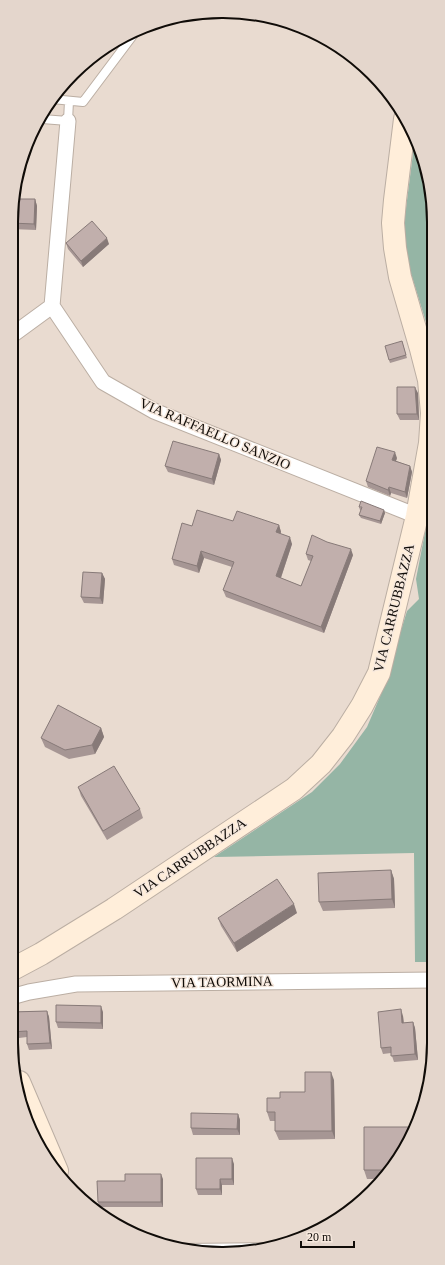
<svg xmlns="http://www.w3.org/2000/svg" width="445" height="1265" font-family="Georgia,serif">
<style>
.green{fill:#95b5a5}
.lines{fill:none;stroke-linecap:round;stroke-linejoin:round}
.service-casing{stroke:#bbaea3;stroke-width:10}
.minor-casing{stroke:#bbaea3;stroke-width:17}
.secondary-casing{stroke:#bbaea3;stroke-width:24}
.service{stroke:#fff;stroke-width:8}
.minor{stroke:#fff;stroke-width:15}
.secondary{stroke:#ffeeda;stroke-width:22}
.wall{fill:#a69694}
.shaded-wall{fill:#877a78}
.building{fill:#c1afac;stroke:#877a78}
.labels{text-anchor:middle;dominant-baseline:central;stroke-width:3;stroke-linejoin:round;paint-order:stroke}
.street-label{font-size:14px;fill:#100c08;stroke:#f6e8dd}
.rim{fill:none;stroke:#100c08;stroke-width:2}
</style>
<rect width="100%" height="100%" fill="#e9dbd0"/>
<!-- green -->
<path class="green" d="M415,138l17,57v140l-3,-3 -24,-78v-38z
M433,491l1,471h-19l-1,-109 -200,4 98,-65 28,-28 27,-37 15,-35 25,-81 12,-12 -3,-20z"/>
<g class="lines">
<defs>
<path id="service" d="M52,99l31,3 51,-68
M42,119l26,2 1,-20
M181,1248l86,-1"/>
<path id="minor" d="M52,306l16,-185
M11,336l41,-30 51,76 51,29 263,105
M11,997l18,-5 47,-8 358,-4"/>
<path id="secondary" d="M11,970l30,-16 73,-45 180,-120 27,-25 22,-28 19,-30 17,-33 38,-157 13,-73 2,-30 -3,-33 -8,-31 -21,-72 -5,-29 -2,-25 2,-23 10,-81
M19,1082l38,89"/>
</defs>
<!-- service casing -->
<use href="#service" class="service-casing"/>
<!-- minor casing -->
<use href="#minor" class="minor-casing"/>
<!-- secondary casing -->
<use href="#secondary" class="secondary-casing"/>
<!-- service -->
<use href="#service" class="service"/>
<!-- minor -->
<use href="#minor" class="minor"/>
<!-- secondary -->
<use href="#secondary" class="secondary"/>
</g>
<!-- wall -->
<path class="wall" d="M35,199l2,7 -1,24 -25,-1v-7z
M66,243l43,1 -26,23 -15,-18z
M402,341l5,17 -17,5 -1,-3z
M418,393l1,27h-19l-3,-6z
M219,454l2,6 -7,25 -46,-13 -3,-6z
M397,458l-1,3 14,5 2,6 -5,26 -16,-5 -1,3 -22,-9 -2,-6z
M359,507l26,6 -4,11 -20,-6 -2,-3 2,-5h-1z
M233,521l46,4 2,7 -1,2 12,10 -11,34 20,8 10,-25 -3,-1 -2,-6 47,1 -29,78 -98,-36 -3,-7 9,-23 -28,-9 -5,15 -25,-8 -2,-6 20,-33z
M102,573l3,6 -2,25 -19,-1 -3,-6z
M101,728l3,9 -9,17 -26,5 -24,-12 -4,-9z
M78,787l62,22 3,9 -36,22 -26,-44z
M391,870l3,9 1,29 -72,3 -4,-9z
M297,913l-60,39 -16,-26 -3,-8z
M47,1011l2,6 3,32 -23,1 -2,-6v-7l-16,2v-27z
M103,1012v17l-45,-1 -2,-6z
M403,1016l1,7 9,-1 2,6 3,32 -24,2 -3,-9 -8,1 -2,-6z
M334,1080l1,59 -56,1 -4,-9v-10h-5l-3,-9 13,-14 25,-6z
M238,1114l2,6v15h-47l-2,-7z
M398,1160l-19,19h-12l-3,-9z
M234,1164v21h-12v10h-24l-2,-6z
M163,1179v28h-64l-1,-5 27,-21z"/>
<!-- shaded-wall -->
<path class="shaded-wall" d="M35,199l2,7 -1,24 -2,-6z
M107,238l2,6 -26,23 -2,-6z
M415,387l3,6 1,27 -2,-6z
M395,452l2,6 -3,8 -2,-6z
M219,454l2,6 -7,25 -2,-6z
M410,466l2,6 -5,26 -2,-6z
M389,487l2,6 -1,3 -2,-6z
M384,510l1,3 -4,11 -1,-3z
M279,525l2,7 -3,7 -2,-7z
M290,537l2,7 -13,39 -3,-7z
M351,549l2,6 -29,78 -3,-6z
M201,551l3,7 -5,15 -2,-7z
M102,573l3,6 -2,25 -3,-6z
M101,728l3,9 -9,17 -3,-9z
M391,870l3,9 1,29 -3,-9z
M294,904l3,9 -60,39 -3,-9z
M101,1006l2,6v17l-2,-6z
M401,1009l2,7 1,13 -2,-6z
M47,1011l2,6 3,32 -2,-6z
M413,1022l2,6 3,32 -3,-6z
M331,1072l3,8 1,59 -3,-8z
M238,1114l2,6v15l-3,-6z
M232,1158l2,6v21l-2,-6z
M161,1174l2,5v28l-2,-5z
M220,1179l2,6v10l-2,-6z"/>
<!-- building -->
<path class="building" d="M14,199h21l-1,25 -23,-1z
M92,221l15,17 -26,23 -15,-18z
M402,341l4,14 -17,5 -4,-14z
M397,387h18l2,27h-20z
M173,441l46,13 -7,25 -47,-13z
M377,447l18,5 -3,8 18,6 -5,26 -16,-5 -1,3 -22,-9z
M361,501l23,9 -4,11 -21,-6 3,-8h-3z
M197,510l36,11 4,-10 42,14 -3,7 14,5 -14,39 25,10 12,-30 -7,-2 6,-19 15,7 24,7 -30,78 -98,-37 11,-28 -33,-11 -4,15 -25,-7 10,-36 10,3z
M83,572l19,1 -2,25 -19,-1z
M58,705l43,23 -9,17 -27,5 -24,-12z
M114,766l26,43 -37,22 -25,-44z
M391,870l1,29 -73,3 -1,-29z
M277,879l17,25 -60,39 -16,-25z
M56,1005l45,1v17l-45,-1z
M401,1009l1,14 11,-1 2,32 -24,2v-9l-10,1 -3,-36z
M47,1011l3,32 -23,1v-13l-16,1v-20z
M305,1072h26l1,59h-57v-19h-8v-14h13v-6h25z
M191,1113l47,1 -1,15 -46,-1z
M364,1127h49l-15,33 -10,10h-24z
M196,1158h36v21h-12v10h-24z
M125,1174h36v28h-63l-1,-21h28z"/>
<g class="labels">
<!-- street labels -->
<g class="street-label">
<text transform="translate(215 434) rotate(23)">VIA RAFFAELLO SANZIO</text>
<text transform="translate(394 608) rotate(-76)">VIA CARRUBBAZZA</text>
<text transform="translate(190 858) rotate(-34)">VIA CARRUBBAZZA</text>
<text transform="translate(222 982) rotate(-1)">VIA TAORMINA</text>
</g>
</g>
<!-- crop -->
<path d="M0 0H445V1265H0ZM222 18H223A204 204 0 0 1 427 222V1043A204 204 0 0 1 223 1247H222A204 204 0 0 1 18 1043V222A204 204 0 0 1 222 18Z" fill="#e4d6cc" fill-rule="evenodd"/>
<path class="rim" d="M222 18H223A204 204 0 0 1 427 222V1043A204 204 0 0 1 223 1247H222A204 204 0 0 1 18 1043V222A204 204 0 0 1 222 18Z"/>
<!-- scale -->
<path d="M301 1241v6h53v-6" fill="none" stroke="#100c08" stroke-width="2"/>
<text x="307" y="1241" font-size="12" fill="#100c08" stroke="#f6e8dd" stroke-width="3" paint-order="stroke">20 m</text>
</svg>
